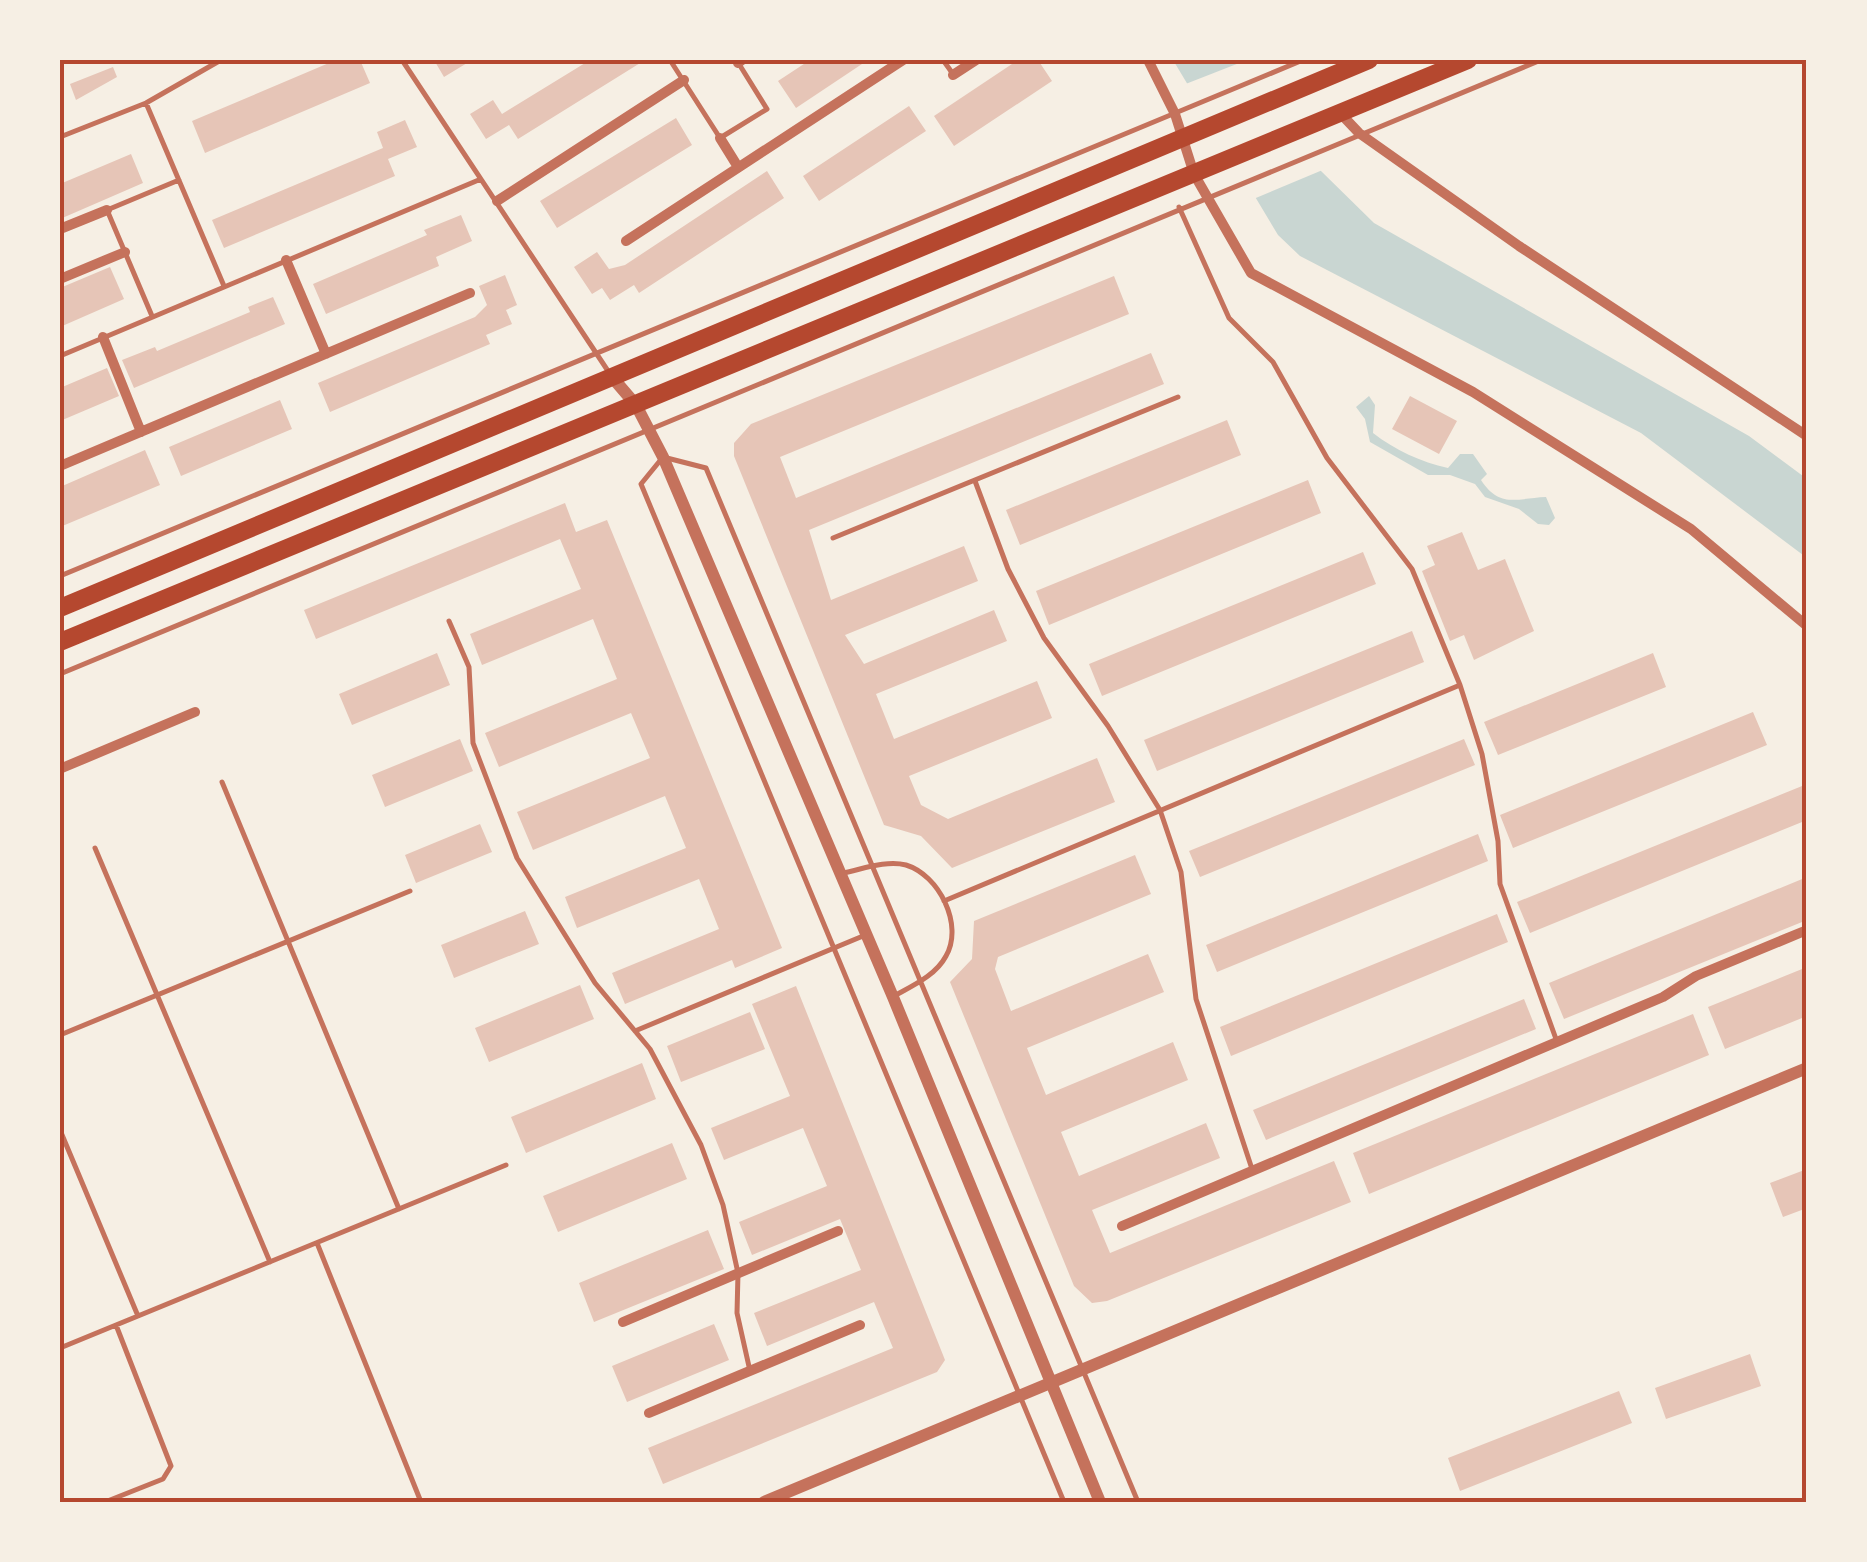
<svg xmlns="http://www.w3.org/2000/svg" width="1867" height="1562" font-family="'PT Serif',serif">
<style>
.water{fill:#c9d6d2}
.pier{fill:#f6efe4}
.building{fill:#e6c5b7}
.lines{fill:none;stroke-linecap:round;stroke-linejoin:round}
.service{stroke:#c5725c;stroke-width:5}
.minor{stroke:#c5725c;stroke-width:10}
.tertiary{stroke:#c5725c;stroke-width:12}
.primary{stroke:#b5482f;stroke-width:18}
.neatline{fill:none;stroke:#b5482f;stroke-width:4}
</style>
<rect width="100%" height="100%" fill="#f6efe4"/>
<!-- water -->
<path class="water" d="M1173,60h81l67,111 53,52 375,213 58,43v79l-166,-125 -341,-177 -22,-21z
M1369,396l6,9 -2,28c22,17 48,29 75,35l12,-14h13l14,20 -6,6c19,29 36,18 65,17l9,21 -6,7 -11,-1 -19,-15 -34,-12 -10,-13 -25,-9h-22l-58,-33 -5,-23 -9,-12z"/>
<!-- pier -->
<path class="pier" d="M1247,60h13l65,109 -74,31 -68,-115z"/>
<!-- building -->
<path class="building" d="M336,60h24l10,23 -165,70 -13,-32z
M434,60h38l-28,17z
M590,60h55l-127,79 -9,-14 -23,14 -16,-25 23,-14 9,14z
M810,60h58l-72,48 -18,-27z
M1018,60h20l14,21 -98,65 -20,-30z
M113,67l4,10 -41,23 -6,-16z
M909,106l17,25 -107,70 -16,-25z
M676,118l16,27 -135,83 -17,-27z
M405,120l12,27 -29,12 7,17 -171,72 -12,-28 171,-72 -6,-16z
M131,154l12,29 -83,36v-35z
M767,171l17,27 -145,95 -5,-8 -24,15 -8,-12 -10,6 -18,-27 23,-15 12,17 16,-4z
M461,215l11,26 -36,16 3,9 -113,48 -13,-30 114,-49 -3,-5z
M110,267l14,32 -64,28v-39z
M505,275l12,30 -11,5 6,14 -26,11 4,9 -160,68 -12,-29 157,-66 12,-12 -8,-19z
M1114,276l15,38 -349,143 16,41 355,-145 13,31 -355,146 22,70 133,-54 14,35 -133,54 19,29 130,-54 13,31 -131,53 18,45 143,-58 15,37 -143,58 12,29 27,14 149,-61 18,44 -163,66 -31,-32 -37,-11 -150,-369v-13l17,-19z
M273,297l12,27 -151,64 -12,-28 33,-13 2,4 93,-39 -2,-5z
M107,368l12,28 -59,25v-33z
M1410,396l47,25 -18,33 -47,-25z
M280,400l12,29 -111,47 -12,-29z
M1227,420l14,35 -221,90 -14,-35z
M145,450l15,35 -100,42v-40z
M1308,480l13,33 -272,112 -13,-34z
M565,503l11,29 31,-12 175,428 -47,20 -3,-8 -107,44 -13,-31 107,-44 -20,-50 -122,49 -12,-31 121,-49 -21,-52 -132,54 -16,-38 133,-54 -19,-45 -132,54 -14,-34 132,-54 -24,-60 -111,46 -12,-31 111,-45 -21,-50 -244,100 -12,-29z
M1462,532l16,38 27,-11 29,72 -60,29 -10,-25 -14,6 -28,-70 13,-6 -8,-19z
M1363,552l13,32 -274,112 -13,-32z
M1412,631l12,31 -267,109 -13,-31z
M437,653l13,32 -98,40 -13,-31z
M1653,653l13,34 -168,68 -14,-33z
M1753,712l14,33 -254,103 -13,-33z
M460,739l13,32 -88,36 -13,-32z
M1464,739l11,26 -275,112 -11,-26z
M1807,784v36l-277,113 -13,-31z
M480,824l12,28 -76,31 -11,-28z
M1478,834l10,27 -271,111 -11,-27z
M1135,855l16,39 -153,63 -3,12 16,42 137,-57 16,38 -137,56 19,47 127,-53 15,38 -127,52 18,44 127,-53 14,35 -128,52 18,43 224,-92 17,41 -244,99 -15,2 -18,-17 -124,-304 22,-23 2,-38z
M1807,877v43l-243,99 -15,-36z
M525,911l14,33 -85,34 -13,-33z
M1497,914l11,28 -277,114 -11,-29z
M1807,967v49l-82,33 -17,-42z
M580,985l14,34 -105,43 -14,-34z
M796,986l149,374 -8,12 -274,112 -15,-36 245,-100 -19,-46 -107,44 -13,-33 107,-43 -21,-51 -88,36 -13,-33 88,-36 -24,-58 -79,32 -13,-32 79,-32 -38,-92z
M1524,999l12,30 -270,111 -13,-30z
M750,1012l15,37 -84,33 -14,-36z
M1693,1014l16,41 -340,139 -16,-41z
M642,1063l14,36 -130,54 -15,-36z
M672,1143l15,36 -129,53 -15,-36z
M1807,1169v39l-24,9 -13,-34z
M708,1230l16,39 -130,53 -15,-39z
M714,1324l15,36 -102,42 -15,-36z
M1750,1354l11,32 -95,33 -11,-31z
M1619,1391l13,32 -172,68 -12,-33z"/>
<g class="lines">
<!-- service -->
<path class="service" d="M402,60l208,314
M670,60l50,78 47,-29 -28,-45
M943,60l10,14
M146,103l78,183
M60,137l86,-34 75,-43
M1179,207l50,111 44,44 54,96 85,111 48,116 22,69 16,87 2,43 56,155
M152,316l-45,-106 72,-30
M60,356l421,-177
M975,481l33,88 36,69 64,88 52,84 21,62 15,127 56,170
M833,538l345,-141
M60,576l1243,-516
M449,621l20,46 4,76 44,115 78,125 55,66 51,96 22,60 15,68 -1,40 13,58
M60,674l1481,-614
M222,782l177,427
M95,848l175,414
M843,873c20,-4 43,-13 63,-8 33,10 58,60 40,91 -10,19 -32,29 -50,39
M944,901l516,-216
M635,1031l228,-95
M60,1035l350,-144
M60,1130l78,186
M317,1243l104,259
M60,1348l446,-183
M105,1502l58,-23 8,-13 -55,-141
M1064,1502l-423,-1018 22,-27 43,11 432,1034"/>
<!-- minor -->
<path class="minor" d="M1148,60l27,54 19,60 57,99 222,119 218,137 116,97
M738,63l4,-3
M953,75l23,-15
M1341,114l18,19 160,113 288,190
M720,138l18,29
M497,201l187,-121
M60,229l47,-19
M626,241l277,-181
M286,260l40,94
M60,279l65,-27
M103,337l38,95
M60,466l410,-173
M62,768l133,-56
M1122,1226l541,-229 33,-21 111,-46
M623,1322l215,-91
M649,1413l211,-88"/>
<!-- tertiary -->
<path class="tertiary" d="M612,377l24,28 27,52 230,540 207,505
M764,1502l1043,-434"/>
<!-- primary -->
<path class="primary" d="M60,608l1309,-548
M60,642l1408,-582"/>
</g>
<!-- border -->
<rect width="1867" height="1562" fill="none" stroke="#f6efe4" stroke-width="125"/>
<rect x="62" y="62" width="1742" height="1438" class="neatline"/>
</svg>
